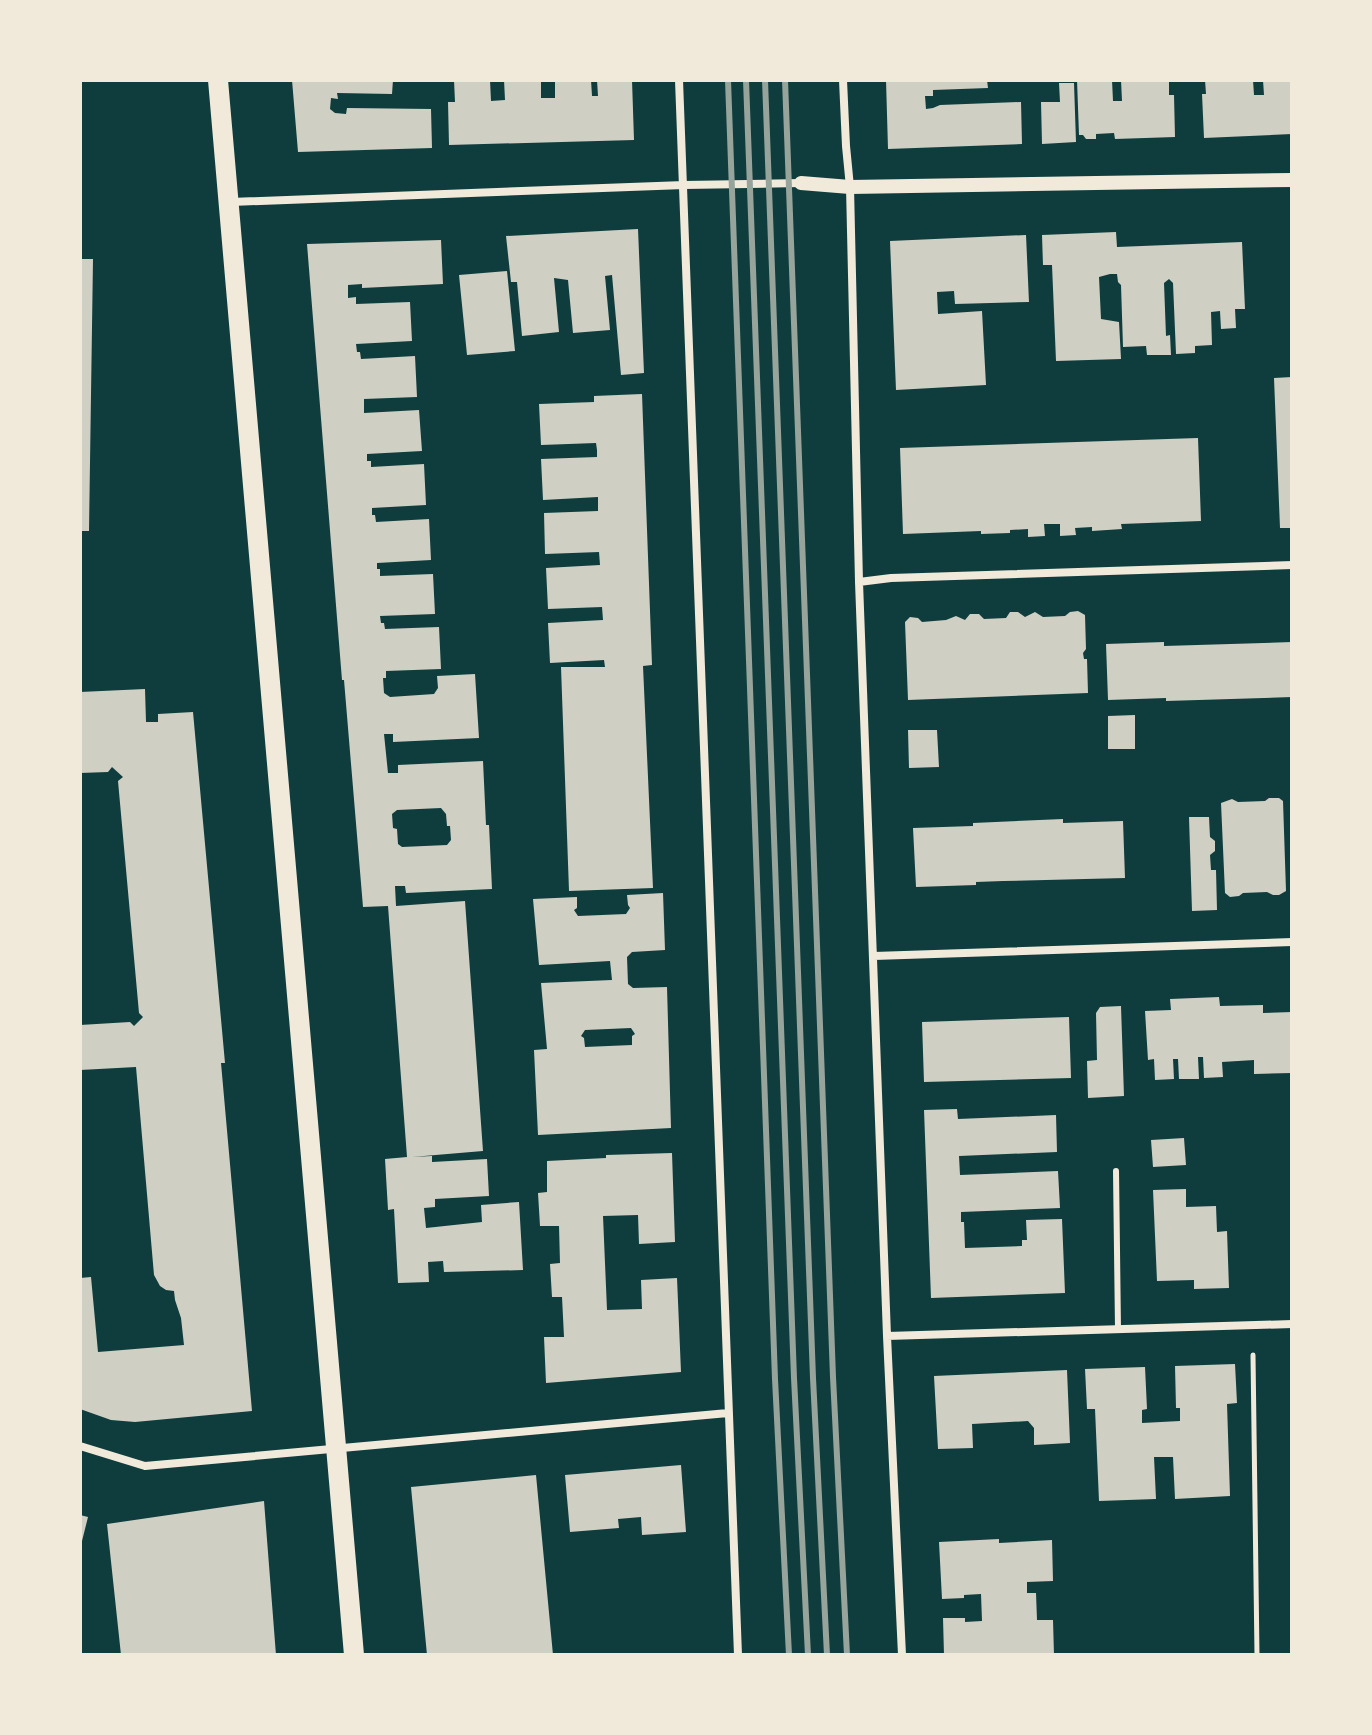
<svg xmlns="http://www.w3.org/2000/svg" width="1372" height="1735" font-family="'IBM Plex Sans',sans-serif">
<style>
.building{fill:#cfcfc3;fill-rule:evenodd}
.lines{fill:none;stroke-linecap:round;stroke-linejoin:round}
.path{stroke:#f1e9da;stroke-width:5}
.service{stroke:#f1e9da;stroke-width:6}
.minor{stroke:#f1e9da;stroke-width:8}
.tertiary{stroke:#f1e9da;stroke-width:14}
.primary{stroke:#f1e9da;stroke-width:20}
.rail{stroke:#97a49c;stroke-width:6}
</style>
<rect width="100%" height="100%" fill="#0f3d3e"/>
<!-- building -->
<path class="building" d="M292,80h101l-1,14 -55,-1 1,6 -7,-1 -1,11 5,4 11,1 1,-6 84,1 1,39 -134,4z
M454,80h36l1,21 14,-1 -1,-20h37v18h14v-18h36l1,16h6l-1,-16h35l2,60 -185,5 -1,-43h7z
M886,80h101l1,8 -55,2v6h-8l1,13 7,-1 7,-3 81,-3 1,42 -134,5z
M1077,80h35l1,21h9l-1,-21h48v15h5l1,42 -60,2 -1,-6 -18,1v5h-10l-3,-4h-4z
M1205,80h48l1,15h10l-1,-15h29v54l-88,4 -2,-44h4z
M1059,83h15l2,59 -34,2 -1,-42h19z
M638,229l6,144 -23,2 -9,-100 -7,1 5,54 -37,3 -5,-53 -14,-2 5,54 -37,4 -5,-54h-6l-5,-46z
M1116,232l1,15 125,-5 3,67h-10l1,19 -15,1 -1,-18 -9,1 1,33 -17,1v7l-19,1 -3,-71 -4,-4 -5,4 2,53 4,-1 1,20h-24l-1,-9 -23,1 -2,-62 -3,-3 -1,-8h-7l-11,3 2,42 18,3 2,37 -65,2 -4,-96h-9l-1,-30z
M1026,235l3,67 -74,2 -1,-13 -17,1 1,22 44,-3 4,74 -90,5 -6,-149z
M441,240l2,44 -81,4v-4l-14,1v13l8,-1v7l54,-2 2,39 -56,3 1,8h3l1,7 54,-3 2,41 -53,2v14l55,-3 3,41 -55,3v7h4v6l53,-3 2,41 -54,3v7h3l1,7 53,-3 2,41 -54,3v6h3v7l53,-2 2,40 -55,2 1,7h3l1,6 54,-2 2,42 -55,2v7h-3l1,15 6,4 44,-3 4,-6 -1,-12 38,-2 4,64 -86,4v-8h-9l4,39h10v-8l85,-4 3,64h3l3,64 -86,4 -1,-7h-10l1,20 69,-5 18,250 -71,6 20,-1v6l55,-3 2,37 -54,3v8l-11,1 2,20 56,-6 -1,-17 38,-3 4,68 -79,2 -1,-11 -15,1 1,20 -31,1 -4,-74 -6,1 -3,-51 22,-2 -19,-251 -25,1 -19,-227h-2l-35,-436zM441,808l5,6 1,12h3l1,14 -4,5 -45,2 -4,-3 -1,-15 -4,-1 -1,-14 5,-4z
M80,259h13l-4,272h-9z
M507,271l8,80 -48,4 -8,-80z
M1292,377v151h-12l-6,-150z
M642,394l10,271 -9,1 10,222 -84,3 -8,-224h44l-1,-7 -54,3 -2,-40 55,-3 -1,-13 -54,2 -2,-41 54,-3 -1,-13 -54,2 -1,-41 54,-2v-14l-55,3 -2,-41 56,-2v-7l-1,-7 -55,2 -2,-41 55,-2v-6z
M1198,438l3,83 -80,3 1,5 -30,2v-4l-17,1 1,7 -16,1v-12h-16l1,12 -17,1v-8l-18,1v3l-29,1v-3l-78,3 -3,-86z
M1078,611l7,4 1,34 -3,4 1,6h3l1,34 -180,7 -3,-78 5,-5 8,1 4,4 24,-2 10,-4 9,4 5,-6h9l5,5 22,-1 4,-6h8l7,5 10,-5 8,5 22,-1 5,-4z
M1164,642v4l128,-4v55l-126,4v-3l-58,2 -2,-56z
M145,689l1,33h12v-8l35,-2 32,351h-4l31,348 -117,11 -24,-2 -31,-11v-131l11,-1 7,75 86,-7 -3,-27 -6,-18 -1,-9 -8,-1 -6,-4 -6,-11 -18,-208 -56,3v-45l50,-3 4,4 9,-9 -4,-4 -21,-232 5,-4 -11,-10 -4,5 -28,1v-81z
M1135,715v34h-27v-33z
M908,730h29l2,37 -30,1z
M1269,798h10l4,3 3,90 -7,4h-6l-6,-3 -24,1 -4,3 -9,1 -5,-4 -4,-90 11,-4 6,3 27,-1z
M1189,817h20l1,20 5,4v10l-5,4 1,15h5l1,40 -25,1z
M1063,819v4l60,-2 2,57 -122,3 -27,1v3l-60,2 -3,-59 60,-2v-3z
M663,893l2,57 -33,2 -5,5 1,27 5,4 34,-1 4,141 -133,7 -4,-85 13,-1 -6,-66 71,-3 -2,-19 -71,4 -6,-66 44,-2v11l-3,2 4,6 48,-2 4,-6 -2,-3 -1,-10zM631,1028l4,6 -3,2v9l-47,2 -1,-9 -3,-2 4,-6z
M1219,997l1,9 43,-1v8l29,-1v61l-38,1v-14l-32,2 1,15 -19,1 -1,-21h-5l1,22h-20l-1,-20h-5l1,20 -19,1 -1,-21 -6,1 -3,-49 26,-1 -1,-11z
M1121,1006l3,90 -36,2 -1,-37 10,-1 -1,-47 4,-6z
M1069,1017l2,61 -147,4 -2,-60z
M957,1109l1,10 98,-4 1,37 -98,4 1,19 98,-4 2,37 -99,4v10h3l1,26 57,-2v-6h5l-1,-20 36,-1 3,74 -134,5 -7,-188z
M1184,1138l2,27 -33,2 -2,-27z
M672,1153l3,89 -36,2 -1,-29 -35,1 4,94 35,-1 -1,-29 36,-2 4,94 -135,11 -2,-46h20l-2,-40h-10l-2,-33 10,-1 -1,-37h-19l-2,-33 9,-1v-31l59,-3v-3z
M1186,1189v18l30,-1 1,26 10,-1 2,57 -35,1v-9l-37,1 -4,-91z
M1235,1364l2,39 -10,1 3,92 -55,3 -2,-42h-19l2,42 -57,2 -4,-92h-8l-2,-40 60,-2 2,42 -5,1v13l38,-2v-13h-4l-1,-42z
M1067,1370l3,73 -36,2v-17l-6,-7 -56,3 1,24 -35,1 -4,-73z
M681,1465l5,67 -44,3 -1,-18 -23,2 1,9 -49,4 -5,-57z
M536,1475l17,180h-126l-16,-168z
M264,1501l12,154h-155l-14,-131z
M80,1515l8,2 -7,28h-1z
M999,1539v4l53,-3 1,41 -26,1v11h9l1,27h16l1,35h-110l-1,-37h22v4l17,-1 -1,-27 -17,1v3l-22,1 -3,-57z"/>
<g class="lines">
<!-- path -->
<path class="path" d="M1253,1355l4,300"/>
<!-- service -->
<path class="service" d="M1116,1171l2,158"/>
<!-- minor -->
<path class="minor" d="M679,80l59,1575
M843,80l3,66 4,41 9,395 28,754 15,319
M231,202l453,-17 117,-2
M859,582l32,-4 401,-13
M874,956l418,-14
M887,1336l405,-12
M80,1446l65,20 583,-53"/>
<!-- tertiary -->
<path class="tertiary" d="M801,183l49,4 442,-7"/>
<!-- primary -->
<path class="primary" d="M218,80l136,1575"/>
<!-- rail -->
<path class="rail" d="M728,80l47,1299 14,276
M746,80l48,1298 14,277
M765,80l48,1298 14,277
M785,80l48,1297 14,278"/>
</g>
<!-- border -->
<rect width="1372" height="1735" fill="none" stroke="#f1e9da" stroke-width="164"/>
</svg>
